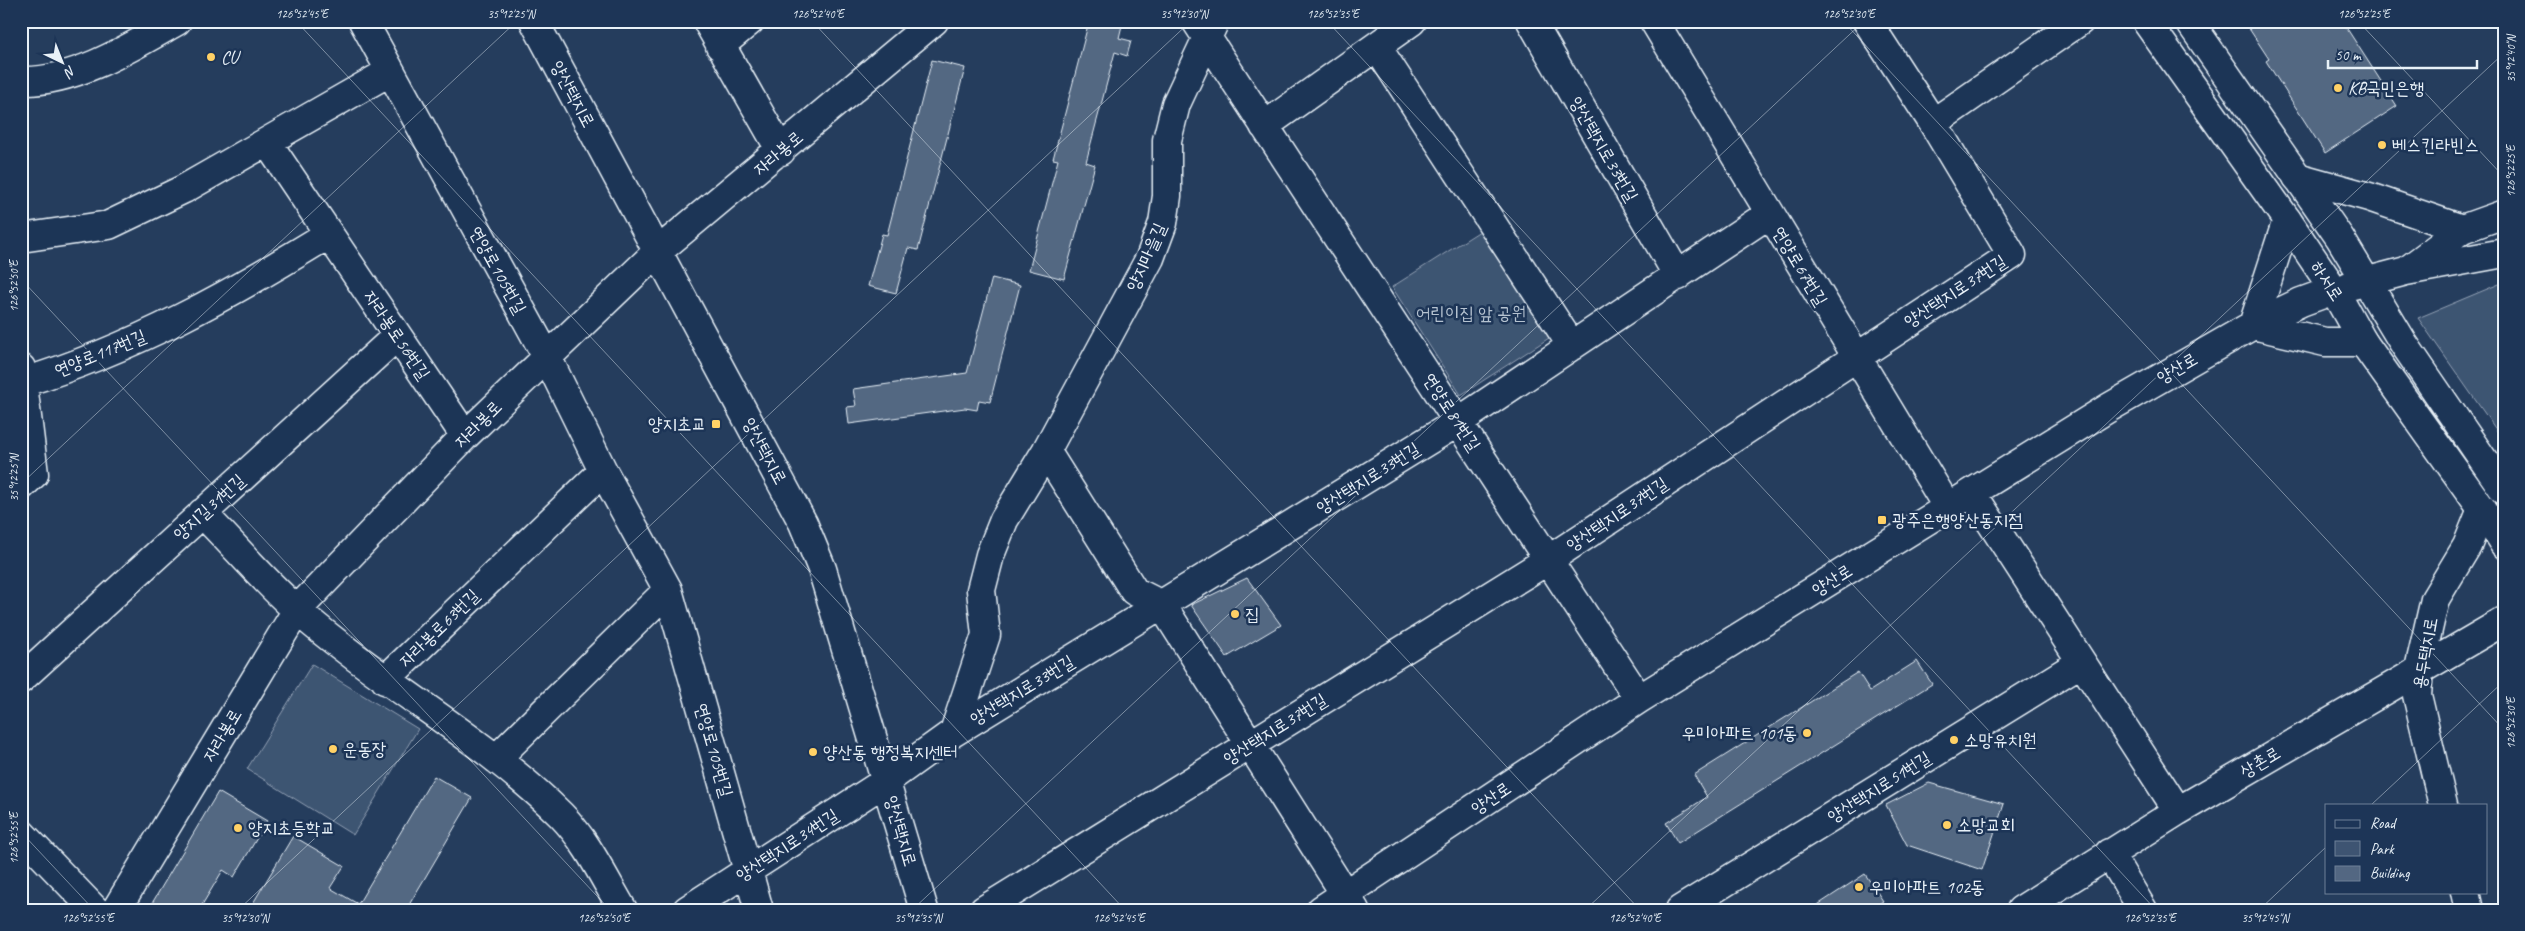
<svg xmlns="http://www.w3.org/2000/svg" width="2525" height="931" font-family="Caveat,'Poor Story',sans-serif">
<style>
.green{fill:#3e5472;stroke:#93a2b5}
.building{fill:#536782;stroke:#e8f1f8}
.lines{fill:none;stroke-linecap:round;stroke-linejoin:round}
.minor-casing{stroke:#e8f1f8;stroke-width:31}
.major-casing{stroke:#e8f1f8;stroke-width:31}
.minor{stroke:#1d3557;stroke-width:28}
.major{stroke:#1d3557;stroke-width:28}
.ticks{fill:none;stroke:#e8f1f8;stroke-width:1;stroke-opacity:0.45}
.poi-dot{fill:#ffd166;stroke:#1d3557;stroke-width:2}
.labels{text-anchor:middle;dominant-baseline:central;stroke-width:5;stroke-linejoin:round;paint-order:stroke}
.poi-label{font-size:18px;fill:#e8f1f8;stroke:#1d3557;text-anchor:start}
.street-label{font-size:18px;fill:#e8f1f8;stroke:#1d3557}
.park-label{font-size:18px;fill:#b5c2d0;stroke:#1d3557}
.neatline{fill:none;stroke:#e8f1f8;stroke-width:2}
.ticks-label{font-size:12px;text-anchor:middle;fill:#e8f1f8}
</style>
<rect width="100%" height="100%" fill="#253d5d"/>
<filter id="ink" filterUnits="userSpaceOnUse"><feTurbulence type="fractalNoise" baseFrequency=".02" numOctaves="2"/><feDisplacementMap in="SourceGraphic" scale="10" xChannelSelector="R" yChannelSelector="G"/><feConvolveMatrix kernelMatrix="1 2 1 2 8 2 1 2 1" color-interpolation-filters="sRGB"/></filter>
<g filter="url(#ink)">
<!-- green -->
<path class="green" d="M1480,231l69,107 -88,57 -69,-108z
M2504,282v159l-86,-123z
M312,664l106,65 -65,106 -106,-66z"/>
<!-- building -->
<path class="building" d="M1089,21h34l-4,17 12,3 -4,15 -12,-4 -29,110 9,3 -31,114 -35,-9 29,-110 -5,-1z
M2244,21h98l55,85 -72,47 -59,-92 3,-2z
M932,60l33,8 -47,182 -10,-2 -12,45 -28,-7 14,-52 5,1z
M992,278l28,7 -30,117 -11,-2 -2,10 -12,-2 -116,16 -2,-17 9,-1 -3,-17 114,-16z
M1247,578l34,47 -54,32 -36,-52z
M1917,661l15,23 -254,159 -12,-20 41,-26 -13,-22 164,-103 12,19z
M434,776l38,22 -66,112h-157l44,-74 51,30 -14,22 28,16z
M1929,783l75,21 -22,66 -75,-25 -21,-40z
M218,792l49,29 -33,56 -11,-7 -24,40h-51z
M1865,874l18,27 -13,9h-60z"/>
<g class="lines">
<defs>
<path id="minor" d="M363,21l184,336 56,114 65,119 91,320
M534,21l269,502 19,46 102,341
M707,21l74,130
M1196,21l443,678
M1531,21l147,255
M1654,21l294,487
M720,46l30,-25
M1377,47l195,299
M21,81c53,2 112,-35 156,-60
M1933,123l147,-102
M1264,126l148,-105
M267,142l198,294
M2297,177l72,20 93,32
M2287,220l-34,105 72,17h38
M21,238l88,-13 75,-36 205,-117
M21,368l13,106 -13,12
M24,382c109,-33 208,-88 305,-148
M1046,451l88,140 28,14 193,305
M1972,493l206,318
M202,513c32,32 62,68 96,98 83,73 184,126 263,204 26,26 43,63 62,95
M21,679l376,-343
M385,680l218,-209
M954,732l32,-97 -5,-45 9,-35 14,-35 42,-69 104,-193 13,-35 4,-27v-56l9,-36 37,-79
M496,759l172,-169
M2443,805l-26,-110 2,-26 16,-70 32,-53 15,-37
M21,833l74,77
M2109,853l34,57
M2465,892l4,18
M116,910l181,-300 168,-174 191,-183 278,-232
M687,910l199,-129 68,-49 504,-310 311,-208
M984,910l564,-350 464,-305 -79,-132 -66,-102
M1321,910l318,-211 471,-292 143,-82 48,-23 33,-12
M1680,910l400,-247
M2021,910l157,-99 326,-190"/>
<path id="major" d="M2146,21l141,199 47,70 29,52 119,167 22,35
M2189,21l151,217 64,106 100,146
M2409,269l53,-40 42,-15
M2349,286l57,-15 98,-18"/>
</defs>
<!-- minor casing -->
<use href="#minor" class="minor-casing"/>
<!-- major casing -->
<use href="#major" class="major-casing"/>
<!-- minor -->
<use href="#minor" class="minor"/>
<!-- major -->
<use href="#major" class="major"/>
</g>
</g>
<!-- ticks -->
<path class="ticks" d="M296,21l829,889M812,21l828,889M1327,21l829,889M1843,21l661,709M2358,21l146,156M21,279l589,631M21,484l496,-463M2371,805l133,-124M21,832l73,78M238,910l953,-889M912,910l952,-889M1585,910l919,-857M2259,910l67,-63"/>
<!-- markers -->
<g class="poi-dot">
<circle cx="211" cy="57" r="5"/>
<circle cx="2338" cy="88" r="5"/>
<circle cx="2382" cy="145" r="5"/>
<rect x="711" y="419" width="10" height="10" rx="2.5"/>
<rect x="1877" y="515" width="10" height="10" rx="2.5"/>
<circle cx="1235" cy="614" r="5"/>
<circle cx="1807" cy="733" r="5"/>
<circle cx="1954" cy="740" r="5"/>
<circle cx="333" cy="749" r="5"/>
<circle cx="813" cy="752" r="5"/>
<circle cx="1947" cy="825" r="5"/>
<circle cx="238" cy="828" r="5"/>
<circle cx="1859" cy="887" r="5"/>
</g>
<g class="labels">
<!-- poi labels -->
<g class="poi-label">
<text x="221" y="57">CU</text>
<text x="2348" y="88">KB국민은행</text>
<text x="2392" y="145">베스킨라빈스</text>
<text x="706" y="424" text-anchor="end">양지초교</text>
<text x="1892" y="520">광주은행양산동지점</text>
<text x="1245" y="614">집</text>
<text x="1797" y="733" text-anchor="end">우미아파트 101동</text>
<text x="1964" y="740">소망유치원</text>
<text x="343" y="749">운동장</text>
<text x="823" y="752">양산동 행정복지센터</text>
<text x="1957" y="825">소망교회</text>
<text x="248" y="828">양지초등학교</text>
<text x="1869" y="887">우미아파트 102동</text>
</g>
<!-- street labels -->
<g class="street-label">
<text transform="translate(573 94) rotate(62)">양산택지로</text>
<text transform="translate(1604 149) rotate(60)">양산택지로33번길</text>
<text transform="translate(778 153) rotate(-40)">자라봉로</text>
<text transform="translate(1146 257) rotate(-66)">양지마을길</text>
<text transform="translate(1800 266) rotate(59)">연양로67번길</text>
<text transform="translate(498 270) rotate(61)">연양로105번길</text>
<text transform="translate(2327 281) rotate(57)">하서로</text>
<text transform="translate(1955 291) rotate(-33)">양산택지로37번길</text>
<text transform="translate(397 335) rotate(56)">자라봉로56번길</text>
<text transform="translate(100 353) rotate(-22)">연양로117번길</text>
<text transform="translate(2177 368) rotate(-30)">양산로</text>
<text transform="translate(1452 412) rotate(57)">연양로81번길</text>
<text transform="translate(478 424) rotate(-45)">자라봉로</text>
<text transform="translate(765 451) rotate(62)">양산택지로</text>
<text transform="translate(1368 478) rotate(-32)">양산택지로33번길</text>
<text transform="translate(209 507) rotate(-42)">양지길31번길</text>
<text transform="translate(1617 514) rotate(-34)">양산택지로37번길</text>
<text transform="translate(1832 580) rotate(-32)">양산로</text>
<text transform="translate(439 628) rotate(-44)">자라봉로63번길</text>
<text transform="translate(2425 653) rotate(-80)">용두택지로</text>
<text transform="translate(1022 690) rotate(-31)">양산택지로33번길</text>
<text transform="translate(1275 729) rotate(-32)">양산택지로37번길</text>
<text transform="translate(222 735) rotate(-59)">자라봉로</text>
<text transform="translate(714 750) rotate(74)">연양로105번길</text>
<text transform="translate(2260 762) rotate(-31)">상촌로</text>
<text transform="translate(1879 787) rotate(-32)">양산택지로51번길</text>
<text transform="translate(1491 798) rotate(-34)">양산로</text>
<text transform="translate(901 831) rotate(74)">양산택지로</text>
<text transform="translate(787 845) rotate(-33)">양산택지로34번길</text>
</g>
<!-- park labels -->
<g class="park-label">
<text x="1471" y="313">어린이집 앞 공원</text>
</g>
</g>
<!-- margin -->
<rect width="2525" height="931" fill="none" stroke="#1d3557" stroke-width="55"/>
<!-- legend -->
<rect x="2325" y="804" width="162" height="90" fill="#1d3557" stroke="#6e8097"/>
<rect x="2335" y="820" width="25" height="8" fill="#1d3557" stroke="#6e8097"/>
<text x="2370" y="828" font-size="15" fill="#e8f1f8">Road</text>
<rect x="2335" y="841" width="25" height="15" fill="#3e5472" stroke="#6e8097"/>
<text x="2370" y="854" font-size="15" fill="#e8f1f8">Park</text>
<rect x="2335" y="866" width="25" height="15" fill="#536782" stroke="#6e8097"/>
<text x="2370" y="878" font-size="15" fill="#e8f1f8">Building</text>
<!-- north arrow -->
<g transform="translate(62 62) rotate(137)" stroke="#1d3557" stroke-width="4" paint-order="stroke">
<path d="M0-4L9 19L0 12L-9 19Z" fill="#e8f1f8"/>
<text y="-8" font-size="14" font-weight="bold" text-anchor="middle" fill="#e8f1f8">N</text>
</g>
<!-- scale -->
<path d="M2328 60v8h149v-8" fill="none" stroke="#e8f1f8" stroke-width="2.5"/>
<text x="2335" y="60" font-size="15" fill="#e8f1f8" stroke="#1d3557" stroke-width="4" paint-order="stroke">50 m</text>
<rect x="28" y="28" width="2470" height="876" class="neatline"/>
<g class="ticks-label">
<text x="302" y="18">126°52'45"E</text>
<text x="511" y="18">35°12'25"N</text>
<text x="818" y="18">126°52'40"E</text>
<text x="1184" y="18">35°12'30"N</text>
<text x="1333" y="18">126°52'35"E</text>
<text x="1849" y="18">126°52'30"E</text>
<text x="2364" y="18">126°52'25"E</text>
<text transform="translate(2511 59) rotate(-90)" y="4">35°12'40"N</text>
<text transform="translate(2511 171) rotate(-90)" y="4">126°52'25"E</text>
<text transform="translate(14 286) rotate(-90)" y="4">126°52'50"E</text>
<text transform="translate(14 478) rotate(-90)" y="4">35°12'25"N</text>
<text transform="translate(2511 723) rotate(-90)" y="4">126°52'30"E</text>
<text transform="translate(14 838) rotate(-90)" y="4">126°52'55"E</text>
<text x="88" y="922">126°52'55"E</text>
<text x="245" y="922">35°12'30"N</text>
<text x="604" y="922">126°52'50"E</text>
<text x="918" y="922">35°12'35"N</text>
<text x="1119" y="922">126°52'45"E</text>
<text x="1635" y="922">126°52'40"E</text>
<text x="2150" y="922">126°52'35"E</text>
<text x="2265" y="922">35°12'45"N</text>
</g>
</svg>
